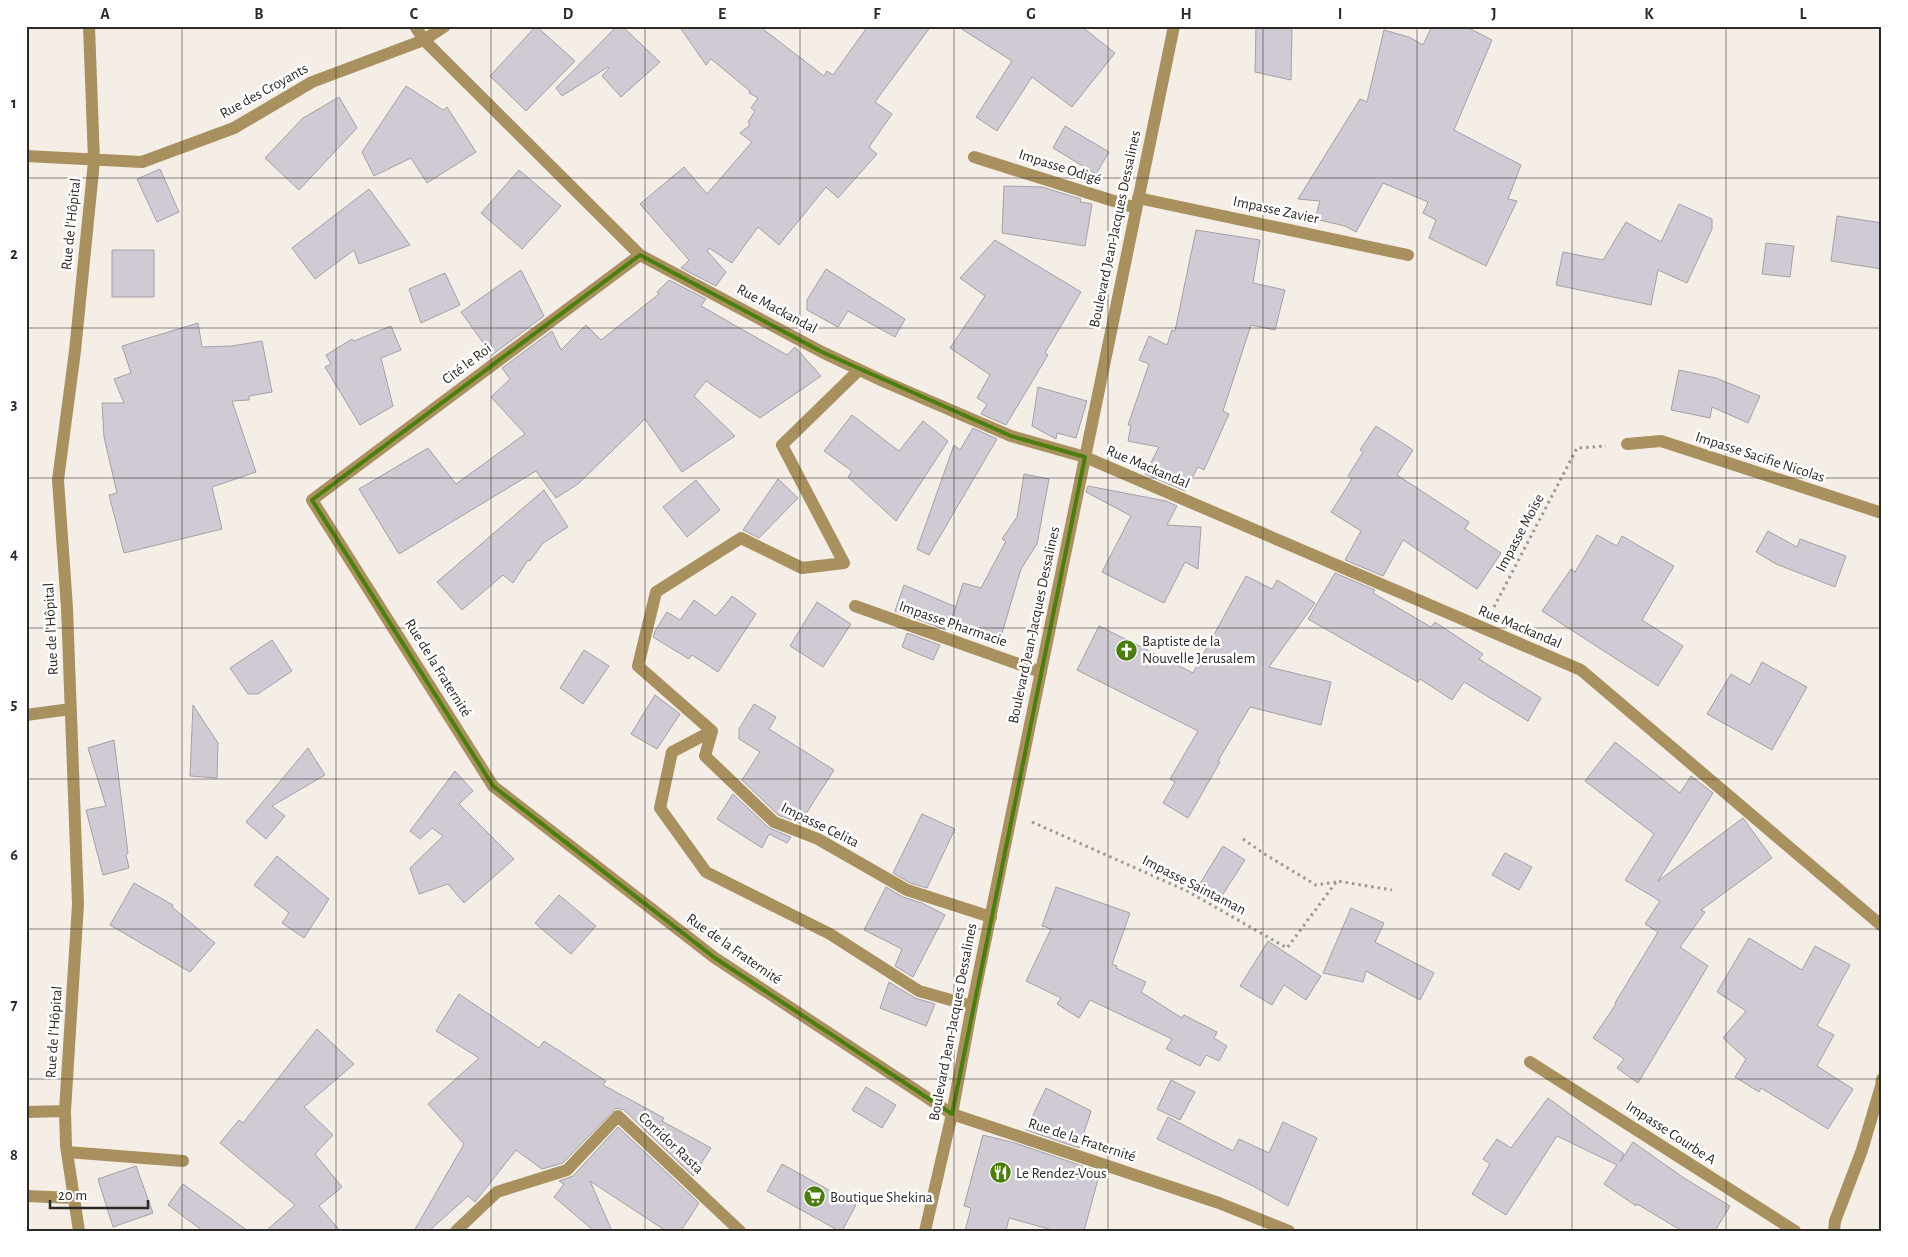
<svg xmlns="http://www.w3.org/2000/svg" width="1908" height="1257" font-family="'Alegreya Sans',sans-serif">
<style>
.building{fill:#cfcad3;stroke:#a4a0a8}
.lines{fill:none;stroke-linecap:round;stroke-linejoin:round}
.path{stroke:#9c9792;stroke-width:3;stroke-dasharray:2.5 4;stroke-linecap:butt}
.minor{stroke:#a9915f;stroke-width:12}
.tertiary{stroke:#a9915f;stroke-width:12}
.marked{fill:none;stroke:#4b7e0e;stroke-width:4;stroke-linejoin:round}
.grid{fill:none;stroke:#2c2a27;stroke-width:1;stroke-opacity:0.55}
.labels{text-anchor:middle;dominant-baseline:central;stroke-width:5;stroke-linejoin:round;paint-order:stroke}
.street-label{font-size:15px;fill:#2c2a27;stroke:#fff}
.poi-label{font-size:15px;fill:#2c2a27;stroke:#fff;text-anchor:start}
.neatline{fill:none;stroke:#2c2a27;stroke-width:2}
.grid-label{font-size:16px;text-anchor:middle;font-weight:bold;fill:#2c2a27}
</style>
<rect width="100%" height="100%" fill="#f5eee7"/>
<!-- building -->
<path class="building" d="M536,26l39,35 -49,50 -36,-35z
M617,26h5l38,36 -39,35 -19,-21 7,-8 -1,-1 -46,29 -6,-8z
M679,26h80l65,50 3,-5 6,4 35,-49h63l-56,76 17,12 -23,33 8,7 -39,44 -12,-11 -47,58 -21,-18 -26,36 -23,-15 -2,3 19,21 -10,14 -35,-18 8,-8 -49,-56 44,-37 23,27 45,-52 -12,-9 10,-8 -2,-3 7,-11 -4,-3 7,-10 -9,-5 1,-2 -39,-32 -5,6z
M957,26h124l34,27 -43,54 -40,-30 -35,54 -21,-14 36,-56z
M1256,26h36l-1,54 -36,-8z
M1432,26h33l27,14 -38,90 67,35 -13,34 9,2 -31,65 -57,-28 7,-18 -13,-7 5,-11 -45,-19 -27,49 -11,-6 -30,-7 5,-18 -22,-2 62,-100 7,3 17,-72 25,7 14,8z
M406,86l37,24 4,-3 29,45 -49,31 -16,-25 -37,18 -12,-24z
M339,97l18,31 -58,62 -34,-32 38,-40z
M1065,126l44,26 -13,22 -43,-26z
M160,169l19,43 -22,10 -20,-43z
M519,170l42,36 -39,43 -41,-36z
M1004,186l38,1 39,12 -1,3 12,2 -7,42 -83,-13z
M369,189l41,56 -51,19 -5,-14 -39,29 -23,-31z
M1679,204l33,15v10l-25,54 -29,-13 -7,35 -95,-20 7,-33 40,8 23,-38 35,20z
M1837,216l45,7v46l-51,-8z
M1196,230l64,10 -7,43 32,7 -10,40 -24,-5 -28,86 6,3 -25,56 -6,-3 -13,24 -40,-17 14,-27 -31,-6 3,-16h-3l21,-61 -10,-4 10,-24 18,9 5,-15 3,1z
M995,240l86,52 -36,61 3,2 -42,70 -25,-11 6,-10 -10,-6 13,-23 -40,-27 35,-52 -25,-18z
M1766,243l28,3 -4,31 -28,-3z
M112,250h42v47h-42z
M826,269l79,50 -10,18 -47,-26 -10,16 -31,-17v-10z
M521,270l23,46 -52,39 -31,-43z
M445,273l15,32 -39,18 -12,-34z
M669,280l37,19 -5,7 86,49 8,-8 26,29 -61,42 -54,-37 -12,15 41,40 -53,36 -37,-53 -67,65 -22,14 -20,-27 -137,83 -40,-65 69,-41 28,36 69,-50 -34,-37 19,-18 -8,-11 50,-37 9,19 25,-25 15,15 58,-46 -2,-2z
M198,323l4,24 30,-1 30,-5 10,51 -23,4v4l-17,1 24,71 -44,15 10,42 -98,24 -15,-58 8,-2 -13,-56 -2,-34h22l-10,-24 17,-6 -9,-27z
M391,326l10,24 -20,8 12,48 -33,19 -35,-58 6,-3 -5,-9 26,-16 2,2z
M1679,370l37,8 44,18 -12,27 -36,-16 -2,11 -39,-8z
M1038,387l49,14 -11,37 -19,-5 -1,6 -24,-13z
M852,415l47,36 24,-30 25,20 -52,80 -48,-44 4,-6 -28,-20z
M1376,426l37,24 -16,25 72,47 -4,7 36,24 -24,36 -74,-49 -20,36 -38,-16 16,-29 -30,-19 21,-33 -4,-3 15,-24 -3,-2z
M973,428l24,11 -68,116 -12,-6 37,-104 6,5z
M1024,474l25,5 -12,65 -16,25 -21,71 -50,-14 13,-43 18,5 25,-47 -4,-2 15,-22z
M778,479l20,19 -39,40 -16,-8z
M696,480l24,30 -33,27 -24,-30z
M1088,486l78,15 11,5 -10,19 34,2 -3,42 -13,-7 -21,41 -62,-31 29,-56 -45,-24z
M544,490l24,37 -25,16 -13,18 -2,-1 -15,23 -10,-8 -41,35 -25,-28z
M1768,531l29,16 3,-8 46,17 -11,31 -59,-23 -20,-12z
M1597,535l20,11 5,-10 52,30 -32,54 41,26 -25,40 -116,-75 29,-42 4,3z
M1335,573l40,17 -2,3 58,34 4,-5 48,32 -4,5 62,39 -13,23 -64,-39 -12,18 -32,-21 -2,3 -110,-63z
M1246,576l26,13 5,-9 38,23 -46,64 62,15 -10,43 -71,-18 -32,54 2,1 -32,56 -25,-15 12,-21 -5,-3 28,-48 -121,-61 22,-44 94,47z
M904,585l52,22 -10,23 -51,-19z
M732,596l24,18 -38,58 -26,-17 -3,4 -36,-22 2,-6 12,-19 13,8 14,-20 22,16z
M817,602l34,22 -28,43 -33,-21z
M907,633l33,12 -7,15 -31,-13z
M272,640l20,31 -34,23h-10l-18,-26z
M584,650l25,16 -26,38 -23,-16z
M1762,662l45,25 -35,63 -65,-36 24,-40 19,11z
M655,695l25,19 -23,35 -26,-15z
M754,704l22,13 -7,12 65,41 -34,53 -22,-8 -36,-35 18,-28 -21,-13v-10z
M193,705l25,38 -1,35 -27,-2z
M114,740l14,113 -2,2 3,13 -26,7 -17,-65 20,-4 -18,-58z
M1615,742l65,51 11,-17 22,17 -55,88 85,-63 29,40 -71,52 4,2 -25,35 28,19 -70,117 -21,-15 7,-9 -31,-21 23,-34 -1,-1 43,-71 -13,-8 15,-23 -35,-21 29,-46 -69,-53z
M308,748l17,27 -53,31 13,10 -19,23 -20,-17z
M455,771l18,20 -14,13 55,55 -50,44 -16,-19 -29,10 -9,-26 33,-32 -11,-8 -12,11 -10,-8z
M733,794l36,34 22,9 -4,6 -18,-9 -7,14 -45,-29z
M922,814l33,15 -28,59 -17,-5 -17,-10z
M1223,846l22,14 -27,42 -22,-12z
M1505,853l27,14 -13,23 -27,-15z
M277,856l52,43 -25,39 -22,-15 7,-10 -35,-28z
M134,883l39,22 -1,2 43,36 -25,29 -80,-47z
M886,887l17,10 19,6 23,12 -32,62 -18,-11 7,-17 -38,-19z
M1056,887l74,26 -18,51 5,2 -1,2 30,14 -5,10 41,26 2,-3 33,17 -3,6 13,8 -8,15 -13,-6 -6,11 -34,-17 6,-10 -82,-39 -11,18 -22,-14 4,-6 -35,-17 25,-52 -9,-3z
M559,895l37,31 -25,28 -36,-31z
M1351,908l33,15 -9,19 59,31 -14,27 -54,-29 -3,11 -40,-9z
M1749,938l53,32 13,-24 35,19 -33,61 17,9 -17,31 36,23 -25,40 -67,-41 -2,4 -24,-15 11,-18 -23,-21 23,-27 -29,-19z
M1268,941l53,35 -15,24 -22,-15 -12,20 -32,-19z
M889,982l26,16 20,6 -9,22 -46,-18z
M459,994l80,54 5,-7 62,40 -3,4 61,33 -2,3 49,27 -18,28 -69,-66 -8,-2 -53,55 -21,6 -26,-19 -41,52 -7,-6 -39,35h-15l50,-87 -36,-40 51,-46 -43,-27z
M317,1029l37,35 -50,43 29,28 -18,19 27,33 -23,19 21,25h-74l29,-26 -75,-62 19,-23 4,3z
M1171,1080l24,12 -15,28 -23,-11z
M866,1087l30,18 -14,23 -30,-18z
M1046,1088l45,23 -12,37 -53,-18z
M1548,1098l76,56 -4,8 13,-20 51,36 46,28 -15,25h-33l-45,-27 -1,2 -32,-22 13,-19 -60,-29 -51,79 -34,-21 18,-30 -7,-5 14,-20 14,9z
M1168,1117l65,34 6,-12 30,14 14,-31 34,16 -29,68 -35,-20 -96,-47z
M618,1127l81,76 -18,28h-15l-76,-50 22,50h-18l-40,-34 10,-13 -5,-3 14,-5z
M983,1135l32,8 85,29 -16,59h-28l-47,-13 -3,13h-41l6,-23 -7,-2z
M782,1164l74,41 -14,26h-3l-72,-40z
M136,1166l17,47 -40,14 -15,-48z
M183,1184l65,47h-45l-35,-26z"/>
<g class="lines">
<!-- path -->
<path class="path" d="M1494,607l83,-159 29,-2
M1032,822l155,69 100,57 50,-67 55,9
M1243,839l23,16 50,30 20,-3"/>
<!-- minor -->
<path class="minor" d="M415,26l9,14 216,215 182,97 61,29 128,55 74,21 496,213 301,256
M26,156l116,6 92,-34 78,-46 112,-42 21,-14
M974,157l162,51
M1138,198l270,57
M640,255l-328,245 181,286 222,172 237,156 267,89 70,28
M1627,444l34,-3 221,72
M855,606l186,66
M26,715l45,-6
M712,731l-74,-65 18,-74 85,-54 61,30 42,-5 -62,-118 77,-75
M712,731l-40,21 -12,56 46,64 124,62 89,57 53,15
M712,731l-7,25 69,66 44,17 89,51 84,27
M1530,1062l265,169
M26,1112l39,-1
M67,1152l116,9
M26,1196l48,2
M79,1231l-13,-85 -1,-35 13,-207 -11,-296 -9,-128 17,-129 19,-190 -5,-135
M456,1231l41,-39 70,-22 51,-54 122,115
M1834,1231l1,-10 27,-71 19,-64 1,-7"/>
<!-- tertiary -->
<path class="tertiary" d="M925,1231l27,-117 20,-108 202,-980"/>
</g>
<!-- marked area -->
<path class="marked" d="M640,255l182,97 189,84 74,21 -133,657 -237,-156 -222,-172 -181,-286z"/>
<!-- grid -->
<path class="grid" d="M182,26v1205M336,26v1205M491,26v1205M645,26v1205M800,26v1205M954,26v1205M1108,26v1205M1263,26v1205M1417,26v1205M1572,26v1205M1726,26v1205M26,178h1856M26,328h1856M26,478h1856M26,628h1856M26,779h1856M26,929h1856M26,1079h1856"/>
<!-- icons -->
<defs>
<symbol id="church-disc" viewBox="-11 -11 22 22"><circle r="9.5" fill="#4b7e0e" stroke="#fff"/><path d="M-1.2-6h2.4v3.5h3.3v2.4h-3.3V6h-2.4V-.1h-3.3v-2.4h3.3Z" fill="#fff"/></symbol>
<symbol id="restaurant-disc" viewBox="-11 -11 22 22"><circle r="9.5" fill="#4b7e0e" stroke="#fff"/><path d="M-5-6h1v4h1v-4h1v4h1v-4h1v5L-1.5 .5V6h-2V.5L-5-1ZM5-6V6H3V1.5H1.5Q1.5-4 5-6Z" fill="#fff"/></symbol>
<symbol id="supermarket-disc" viewBox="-11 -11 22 22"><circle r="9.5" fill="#4b7e0e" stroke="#fff"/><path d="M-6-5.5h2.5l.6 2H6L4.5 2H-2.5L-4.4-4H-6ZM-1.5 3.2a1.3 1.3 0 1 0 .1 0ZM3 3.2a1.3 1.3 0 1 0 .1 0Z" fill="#fff"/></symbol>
</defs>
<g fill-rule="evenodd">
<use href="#church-disc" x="1114" y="638" width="25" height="25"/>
<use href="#restaurant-disc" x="988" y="1160" width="25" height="25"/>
<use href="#supermarket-disc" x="802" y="1184" width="25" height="25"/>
</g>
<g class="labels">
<!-- street labels -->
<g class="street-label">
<text transform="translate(264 91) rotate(-29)">Rue des Croyants</text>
<text transform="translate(1060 167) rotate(18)">Impasse Odigé</text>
<text transform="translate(1276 210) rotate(12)">Impasse Zavier</text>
<text transform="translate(71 224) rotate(-84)">Rue de l'Hôpital</text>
<text transform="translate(1115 229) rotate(-78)">Boulevard Jean-Jacques Dessalines</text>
<text transform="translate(777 309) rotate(28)">Rue Mackandal</text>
<text transform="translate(467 364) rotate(-37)">Cité le Roi</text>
<text transform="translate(1760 457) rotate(18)">Impasse Sacifie Nicolas</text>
<text transform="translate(1148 467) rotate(23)">Rue Mackandal</text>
<text transform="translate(1520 533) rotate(-62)">Impasse Moïse</text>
<text transform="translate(953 624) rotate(19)">Impasse Pharmacie</text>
<text transform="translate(1034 625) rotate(-78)">Boulevard Jean-Jacques Dessalines</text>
<text transform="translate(1520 627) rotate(23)">Rue Mackandal</text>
<text transform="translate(51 629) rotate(-93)">Rue de l'Hôpital</text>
<text transform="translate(438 668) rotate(58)">Rue de la Fraternité</text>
<text transform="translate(820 825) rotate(26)">Impasse Celita</text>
<text transform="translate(1194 885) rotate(27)">Impasse Saintaman</text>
<text transform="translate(734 949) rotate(35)">Rue de la Fraternité</text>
<text transform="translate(953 1022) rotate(-79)">Boulevard Jean-Jacques Dessalines</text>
<text transform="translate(54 1032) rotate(-86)">Rue de l'Hôpital</text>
<text transform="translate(1671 1133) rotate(33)">Impasse Courbe A</text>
<text transform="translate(1082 1140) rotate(18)">Rue de la Fraternité</text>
<text transform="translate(671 1143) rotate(43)">Corridor Rasta</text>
</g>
<!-- poi labels -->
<g class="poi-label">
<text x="1142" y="641">Baptiste de la<tspan x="1142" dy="17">Nouvelle Jerusalem</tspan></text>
<text x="1016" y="1173">Le Rendez-Vous</text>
<text x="830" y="1197">Boutique Shekina</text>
</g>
</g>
<!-- border -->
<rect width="1908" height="1257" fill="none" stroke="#ffffff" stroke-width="55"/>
<!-- scale -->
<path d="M50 1200v8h98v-8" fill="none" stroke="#2c2a27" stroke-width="2.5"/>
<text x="58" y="1200" font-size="15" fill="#2c2a27" stroke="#ffffff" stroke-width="4" paint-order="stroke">20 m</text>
<rect x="28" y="28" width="1852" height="1202" class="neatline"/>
<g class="grid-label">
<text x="105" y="19">A</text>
<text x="259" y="19">B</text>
<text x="414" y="19">C</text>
<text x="568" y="19">D</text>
<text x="722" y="19">E</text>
<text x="877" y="19">F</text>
<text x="1031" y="19">G</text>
<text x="1186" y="19">H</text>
<text x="1340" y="19">I</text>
<text x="1494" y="19">J</text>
<text x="1649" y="19">K</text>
<text x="1803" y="19">L</text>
<text x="14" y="108">1</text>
<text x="14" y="259">2</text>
<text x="14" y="409">3</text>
<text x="14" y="559">4</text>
<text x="14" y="709">5</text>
<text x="14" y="860">6</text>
<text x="14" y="1010">7</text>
<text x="14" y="1160">8</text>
</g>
</svg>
